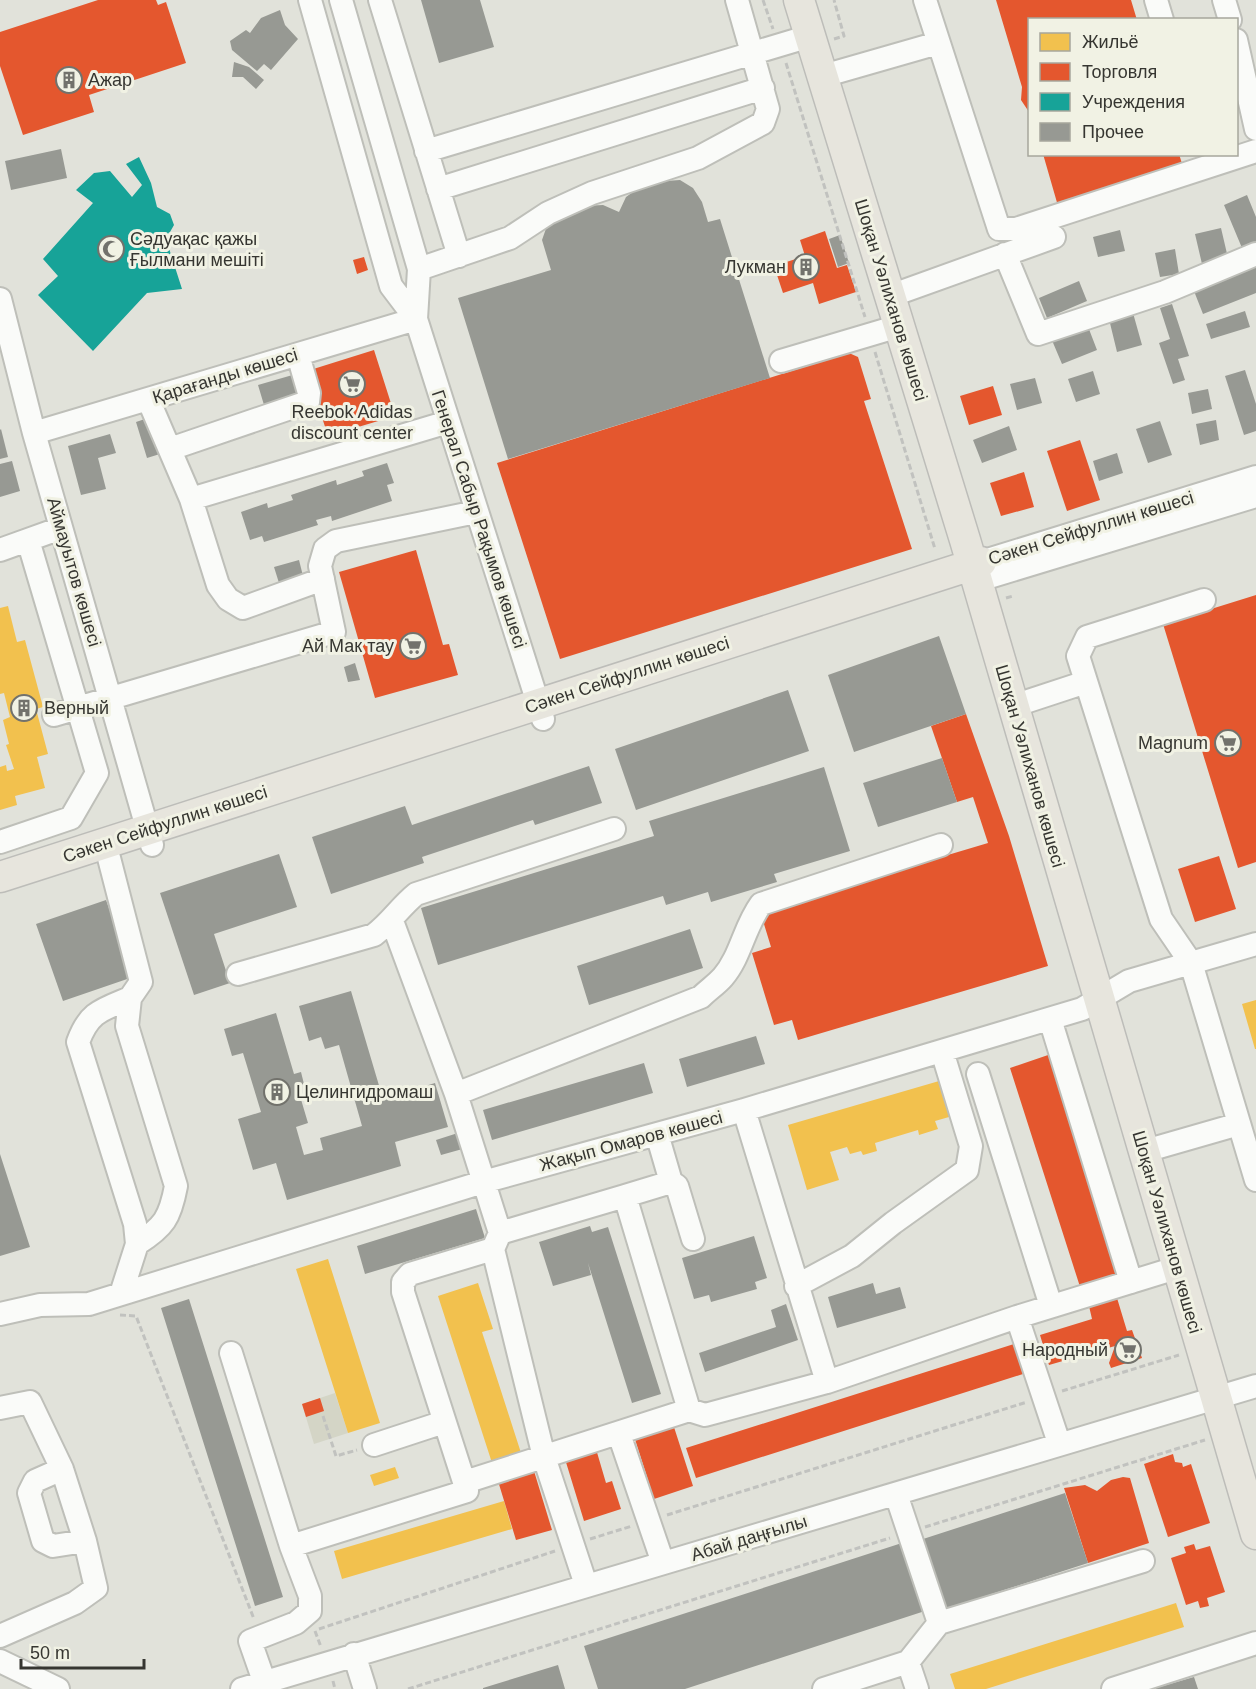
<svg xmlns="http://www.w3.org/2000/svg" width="1256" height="1689" font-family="Helvetica,sans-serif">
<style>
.built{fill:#d4d5c6}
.homes{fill:#f2c14e}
.shops{fill:#e4572e}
.public{fill:#17a398}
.building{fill:#979993}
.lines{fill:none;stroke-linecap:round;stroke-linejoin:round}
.minor-casing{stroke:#bebfb9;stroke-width:26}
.major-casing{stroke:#bdbdb9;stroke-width:33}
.path{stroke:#c1c2bf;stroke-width:3;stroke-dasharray:6 3;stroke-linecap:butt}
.minor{stroke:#fafbf9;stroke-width:22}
.major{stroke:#e7e5dd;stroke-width:30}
.labels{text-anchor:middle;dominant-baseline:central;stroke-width:6;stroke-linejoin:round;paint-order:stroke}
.poi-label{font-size:18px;fill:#363631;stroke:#f1f2e4;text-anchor:start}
.street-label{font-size:18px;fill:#363631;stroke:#f1f2e4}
</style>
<rect width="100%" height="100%" fill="#e1e2da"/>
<!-- built -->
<path class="built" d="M335,1393l13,40 -34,11 -12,-40z"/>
<!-- homes -->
<path class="homes" d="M8,606l9,36 8,-2 18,67 -7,2 12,45 -11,3 8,31 -30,8 2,9 -17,5v-43l6,-2 1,6 7,-2 -8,-24 3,-1 -6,-24 7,-3 -6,-24 -4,1v-86z
M1256,1000v49h-1l-13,-45z
M946,1079l10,36 -21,6 3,8 -19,6 -1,-5 -43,13 2,8 -14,4 -2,-4 -11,3 -3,-7 -17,5 9,28 -32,10 -19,-65z
M328,1259l52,164 -32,10 -52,-164z
M478,1283l15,46 -11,3 40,124 -29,10 -55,-170z
M395,1467l4,11 -25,8 -4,-11z
M504,1501l8,28 -170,50 -8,-28z
M1176,1603l8,24 -198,62h-31l-5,-15z"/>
<!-- shops -->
<path class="shops" d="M98,0h58l2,5 8,-3 20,61 -97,32 5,17 -71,23 -23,-69v-34z
M996,0h135l6,20h-108v92l-8,-12 1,-13z
M1043,154h136l5,16 -126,36z
M825,231l12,37 10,-3 9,27 -37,12 -6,-21 -30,10 -9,-27 31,-10 -5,-16z
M364,257l4,13 -11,4 -4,-14z
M374,350l21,66 -67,20 -21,-65z
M849,353l9,4 13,42 -7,2 48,148 -352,110 -63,-196z
M993,386l9,29 -33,10 -9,-29z
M1080,440l20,60 -33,11 -20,-60z
M1024,472l10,35 -33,9 -11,-33z
M416,550l27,95 6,-1 9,31 -83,23 -36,-126z
M1256,595v267l-18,6 -75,-244z
M966,714l43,122 39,130 -250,74 -6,-20 -18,5 -22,-72 19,-6 -11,-36 228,-68 -15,-46 -16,5 -26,-76z
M1219,856l17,53 -41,13 -17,-53z
M1051,1054l72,225 -41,14 -72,-225z
M1117,1298l10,33 5,-1 10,28 -31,10 -2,-5 6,-17 -66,19 -9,-30 52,-16 -3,-13z
M1014,1344l9,30 -327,104 -10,-30z
M320,1398l4,13 -18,6 -4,-13z
M673,1424l20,62 -39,13 -20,-63z
M596,1449l10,34 6,-2 9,28 -37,12 -19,-62z
M1173,1454l2,8 7,1 1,4 8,-3 19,59 -42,14 -24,-73z
M534,1471l18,59 -36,10 -18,-59z
M1123,1477l7,1 19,65 -61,20 -24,-75 21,-3 12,6 14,-11z
M1194,1544l2,6 14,-4 15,46 -18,6 2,8 -9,2 -2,-7 -12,4 -15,-47 15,-5 -2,-6z"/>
<!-- public -->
<path class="public" d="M139,157l12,26 6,24 13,7 4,11 -8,14 16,50 -35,4 -54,58 -55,-56 20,-19 -15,-17 50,-56 -17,-13 18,-17 16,-2 22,26 10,-12 -16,-21z"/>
<!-- building -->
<path class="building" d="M421,0h59l14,47 -55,16z
M280,10l5,15 13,14 -27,31 -7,-6 -7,7 -25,-21 -2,-9 16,-11 4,3 11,-15z
M234,62l15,5 15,13 -8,9 -13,-12h-11z
M61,149l6,29 -56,12 -6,-29z
M680,180l13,8 9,14 6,20 12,-3 50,159 -262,81 -50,-161 93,-28 -9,-30 7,-20 35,-14 19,-1 16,7 7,-15 7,-5 33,-11z
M1247,195l9,22v25l-14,6 -18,-43z
M1221,228l7,30 -26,6 -7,-30z
M1120,230l5,21 -27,6 -5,-20z
M840,235l9,28 -11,4 -9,-28z
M1175,249l4,25 -19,3 -5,-24z
M1256,262v31l-53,21 -11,-28z
M1079,281l8,20 -40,17 -8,-20z
M1172,304l17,52 -11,3 7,21 -12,4 -14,-41 11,-4 -10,-31z
M1245,311l5,16 -39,12 -5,-15z
M1133,313l9,32 -25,7 -8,-33z
M1087,324l10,26 -35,14 -11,-26z
M1245,370l11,34v27l-12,4 -19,-59z
M1093,371l7,23 -24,8 -8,-23z
M296,374l6,20 -38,11 -6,-20z
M1035,378l7,25 -25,7 -7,-26z
M1208,389l4,20 -20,5 -4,-21z
M154,416l22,33 -29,9 -11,-36z
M1216,420l3,20 -19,5 -4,-21z
M1160,421l12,34 -24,8 -12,-34z
M1009,426l8,24 -35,13 -9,-23z
M1,429l7,28 -8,2v-29z
M110,434l6,19 -18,5 8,31 -25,6 -13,-49z
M1117,453l6,20 -24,8 -6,-20z
M12,461l8,30 -20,6v-33z
M387,463l7,20 -7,2 5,16 -60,20 -1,-5 -15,4 2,5 -54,17 -2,-6 -12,4 -9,-28 26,-9 1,5 25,-8 -2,-5 45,-15 1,5 27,-9 -2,-5z
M299,560l4,16 -24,7 -5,-16z
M939,636l27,78 -112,38 -26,-77z
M355,663l5,17 -12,2 -4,-15z
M788,690l21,61 -173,59 -21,-61z
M942,758l15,44 -79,25 -15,-44z
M589,766l13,37 -67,22 -2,-5 -111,37 2,6 -93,31 -19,-57 93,-31 7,19z
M824,767l26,84 -76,23 3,8 -66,20 -3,-10 -42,13 -3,-9 -225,69 -17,-57 233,-72 -5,-15z
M279,854l18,53 -83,27 16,49 -36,12 -34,-102z
M106,900l27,77 -70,24 -27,-77z
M690,929l13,39 -114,37 -12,-39z
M351,991l32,108 52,-16 13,44 -53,15 6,24 -114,34 -11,-37 -23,7 -15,-51 23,-7 -18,-59 -11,3 -8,-27 52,-16 18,61 7,-2 3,12 -7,2 11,37 -12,4 8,28 19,-5 -3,-12 42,-12 -23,-81 -14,4 -4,-12 -12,4 -10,-35z
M756,1036l9,28 -78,23 -8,-28z
M644,1063l9,30 -161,47 -9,-30z
M461,1132l5,16 -25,7 -5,-15z
M0,1154l30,93 -30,9z
M476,1209l9,29 -120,36 -8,-28z
M590,1226l2,6 16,-5 53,167 -29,9 -44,-140 3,12 -38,11 -14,-44z
M754,1236l13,42 -12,4 2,7 -46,13 -2,-7 -15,4 -12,-41z
M873,1283l3,11 24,-7 6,21 -69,20 -9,-31z
M189,1299l94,298 -28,9 -94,-298z
M786,1304l12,36 -93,32 -6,-19 77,-26 -5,-17z
M1065,1493l23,70 -146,47 -22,-70z
M905,1542l23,68 -243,79h-87l-14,-43z
M558,1665l7,24h-82v-1z
M1194,1677l4,12h-42v-1z"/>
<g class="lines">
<defs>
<path id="minor" d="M310,0l81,286 25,33 127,400
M341,0l78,269 -3,50
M380,0l79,256
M925,0l74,229h17l240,-78
M1156,0l6,20
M1224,0l6,20
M1236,40l20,89
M823,76l115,-33
M426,151l384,-115
M438,189l325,-101
M1005,254l33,80 127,-42 91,-38
M419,269l91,-31 38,-25 44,-20 106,-35 65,-35 5,-14 -31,-109
M890,296l164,-59
M0,299l34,134 118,412
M781,361l118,-35
M148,399l43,100
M34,433l382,-114
M170,449l138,-47 1,-9 -11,-38
M0,550l61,-22
M981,562l275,-85
M323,579l-80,29 -15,-9 -10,-14 -27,-86 257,-77
M976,581l280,-85
M1204,600l-117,37 -9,19 83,263 30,44 65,217
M1013,706l73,-24
M54,715l280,-83 -14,-66 5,-17 11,-8 140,-29
M0,842l71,-24 26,-45 -69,-233
M109,858l32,124 -11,16 -3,28 49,160c-6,32 -12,41 -39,58
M392,921l64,173 44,139 -7,16 51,208 42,128
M238,974l136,-39c17,-13 26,-28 42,-41l198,-65
M1050,1019l81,263
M978,1074l73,232
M456,1094l245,-97c7,-7 16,-13 22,-20 18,-21 21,-50 38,-73l180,-59
M744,1110l83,272
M657,1134l14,48
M1159,1147l80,-23
M625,1196l46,-14 6,4 16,53
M500,1233l125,-37 64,214
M796,1286l56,-30 41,-33 74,-53 4,-24 -29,-95
M121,1294l16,-50 -2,-20 -57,-182c11,-30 23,-32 52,-44
M0,1314l40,-9 49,-1 394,-122 261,-72 338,-101 47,-28 127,-37
M231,1353l60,193
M0,1408l30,-6 32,67 23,72 11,47 -21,15 -75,33
M619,1434l44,129
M1059,1443l-42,-126 159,-49
M374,1445l70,-23
M62,1469l-27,12 -6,12 14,48 10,5 32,-5
M465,1482l224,-72 16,5 122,-33 190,-65
M896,1494l43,129
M354,1654l11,35
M0,1661l58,28
M908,1662l9,27
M264,1681l-14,-40 46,-18 14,-12v-15l-19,-50 176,-55 -64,-199v-10l7,-8 83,-25
M242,1689l1014,-303
M824,1689l84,-27 31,-39 204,-62
M1113,1689l143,-46"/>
<path id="major" d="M799,0l166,540 291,994
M0,877l981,-315"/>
</defs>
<!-- minor casing -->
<use href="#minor" class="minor-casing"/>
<!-- major casing -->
<use href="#major" class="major-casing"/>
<!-- path -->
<path class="path" d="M763,0l10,29
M834,39l10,-3 -10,-36
M786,63l79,254
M875,352l60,197
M1006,598l7,-2
M120,1315l16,1 118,303
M1062,1391l117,-36
M323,1416l13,40 21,-6
M667,1515l360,-113
M925,1527l280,-87
M590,1539l42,-13
M319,1629l236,-78
M315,1631l6,16
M333,1681l2,8
M408,1689l482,-151"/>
<!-- minor -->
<use href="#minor" class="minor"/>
<!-- major -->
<use href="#major" class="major"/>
</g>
<!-- icons -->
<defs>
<symbol id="building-ring" viewBox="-11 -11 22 22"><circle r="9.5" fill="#f1f2e4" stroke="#72726c" stroke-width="1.5"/><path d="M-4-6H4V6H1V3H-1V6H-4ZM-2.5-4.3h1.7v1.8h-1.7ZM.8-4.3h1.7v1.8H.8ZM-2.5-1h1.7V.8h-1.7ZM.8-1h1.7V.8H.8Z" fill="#72726c"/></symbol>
<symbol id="mosque-ring" viewBox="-11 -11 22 22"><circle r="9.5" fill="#f1f2e4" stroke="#72726c" stroke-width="1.5"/><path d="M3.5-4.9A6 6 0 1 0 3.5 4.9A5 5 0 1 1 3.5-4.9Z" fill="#72726c"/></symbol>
<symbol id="supermarket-ring" viewBox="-11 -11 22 22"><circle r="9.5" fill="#f1f2e4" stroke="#72726c" stroke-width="1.5"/><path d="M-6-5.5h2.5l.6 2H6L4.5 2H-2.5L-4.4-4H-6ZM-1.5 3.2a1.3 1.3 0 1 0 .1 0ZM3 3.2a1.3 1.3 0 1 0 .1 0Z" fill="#72726c"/></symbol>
</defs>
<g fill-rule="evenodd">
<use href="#building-ring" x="54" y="65" width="30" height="30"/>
<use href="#mosque-ring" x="96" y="234" width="30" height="30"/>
<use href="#building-ring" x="791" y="252" width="30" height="30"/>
<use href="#supermarket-ring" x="337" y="369" width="30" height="30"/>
<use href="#supermarket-ring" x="398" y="631" width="30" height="30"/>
<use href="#building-ring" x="9" y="693" width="30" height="30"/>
<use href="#supermarket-ring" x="1213" y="728" width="30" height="30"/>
<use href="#building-ring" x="262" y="1077" width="30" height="30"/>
<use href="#supermarket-ring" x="1113" y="1335" width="30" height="30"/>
</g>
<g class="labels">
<!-- poi labels -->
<g class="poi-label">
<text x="88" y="80">Ажар</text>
<text x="130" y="239">Сәдуақас қажы<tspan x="130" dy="21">Ғылмани мешіті</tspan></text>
<text x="786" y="267" text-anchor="end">Лукман</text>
<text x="352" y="412" text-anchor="middle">Reebok Adidas<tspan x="352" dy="21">discount center</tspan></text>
<text x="394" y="646" text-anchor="end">Ай Мак тау</text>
<text x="44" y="708">Верный</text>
<text x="1208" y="743" text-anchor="end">Magnum</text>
<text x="296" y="1092">Целингидромаш</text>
<text x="1108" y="1350" text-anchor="end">Народный</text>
</g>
<!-- street labels -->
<g class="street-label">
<text transform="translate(891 300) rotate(73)">Шоқан Уәлиханов көшесі</text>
<text transform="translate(225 376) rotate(-17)">Қарағанды көшесі</text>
<text transform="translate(479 519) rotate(72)">Генерал Сабыр Рақымов көшесі</text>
<text transform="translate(1091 528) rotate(-17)">Сәкен Сейфуллин көшесі</text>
<text transform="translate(74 572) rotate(74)">Аймауытов көшесі</text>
<text transform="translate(627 675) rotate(-18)">Сәкен Сейфуллин көшесі</text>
<text transform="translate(1030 766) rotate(74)">Шоқан Уәлиханов көшесі</text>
<text transform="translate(165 824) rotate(-18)">Сәкен Сейфуллин көшесі</text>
<text transform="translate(631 1141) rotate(-15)">Жақып Омаров көшесі</text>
<text transform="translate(1167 1232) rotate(74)">Шоқан Уәлиханов көшесі</text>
<text transform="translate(749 1538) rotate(-17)">Абай даңғылы</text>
</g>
</g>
<!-- legend -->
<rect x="1028" y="18" width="210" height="138" fill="#f1f2e4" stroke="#a6a79c" stroke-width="1.5"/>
<rect x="1040" y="33" width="30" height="18" fill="#f2c14e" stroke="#a6a79c" stroke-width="1.5"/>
<text x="1082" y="48" font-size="18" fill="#363631">Жильё</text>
<rect x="1040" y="63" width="30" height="18" fill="#e4572e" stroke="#a6a79c" stroke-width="1.5"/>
<text x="1082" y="78" font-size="18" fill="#363631">Торговля</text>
<rect x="1040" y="93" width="30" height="18" fill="#17a398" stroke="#a6a79c" stroke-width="1.5"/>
<text x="1082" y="108" font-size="18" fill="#363631">Учреждения</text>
<rect x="1040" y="123" width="30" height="18" fill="#979993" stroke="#a6a79c" stroke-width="1.5"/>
<text x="1082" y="138" font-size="18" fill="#363631">Прочее</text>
<!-- scale -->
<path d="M21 1659v9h123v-9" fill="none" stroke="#363631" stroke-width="3"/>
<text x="30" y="1659" font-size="18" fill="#363631" stroke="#f1f2e4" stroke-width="4.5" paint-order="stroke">50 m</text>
</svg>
